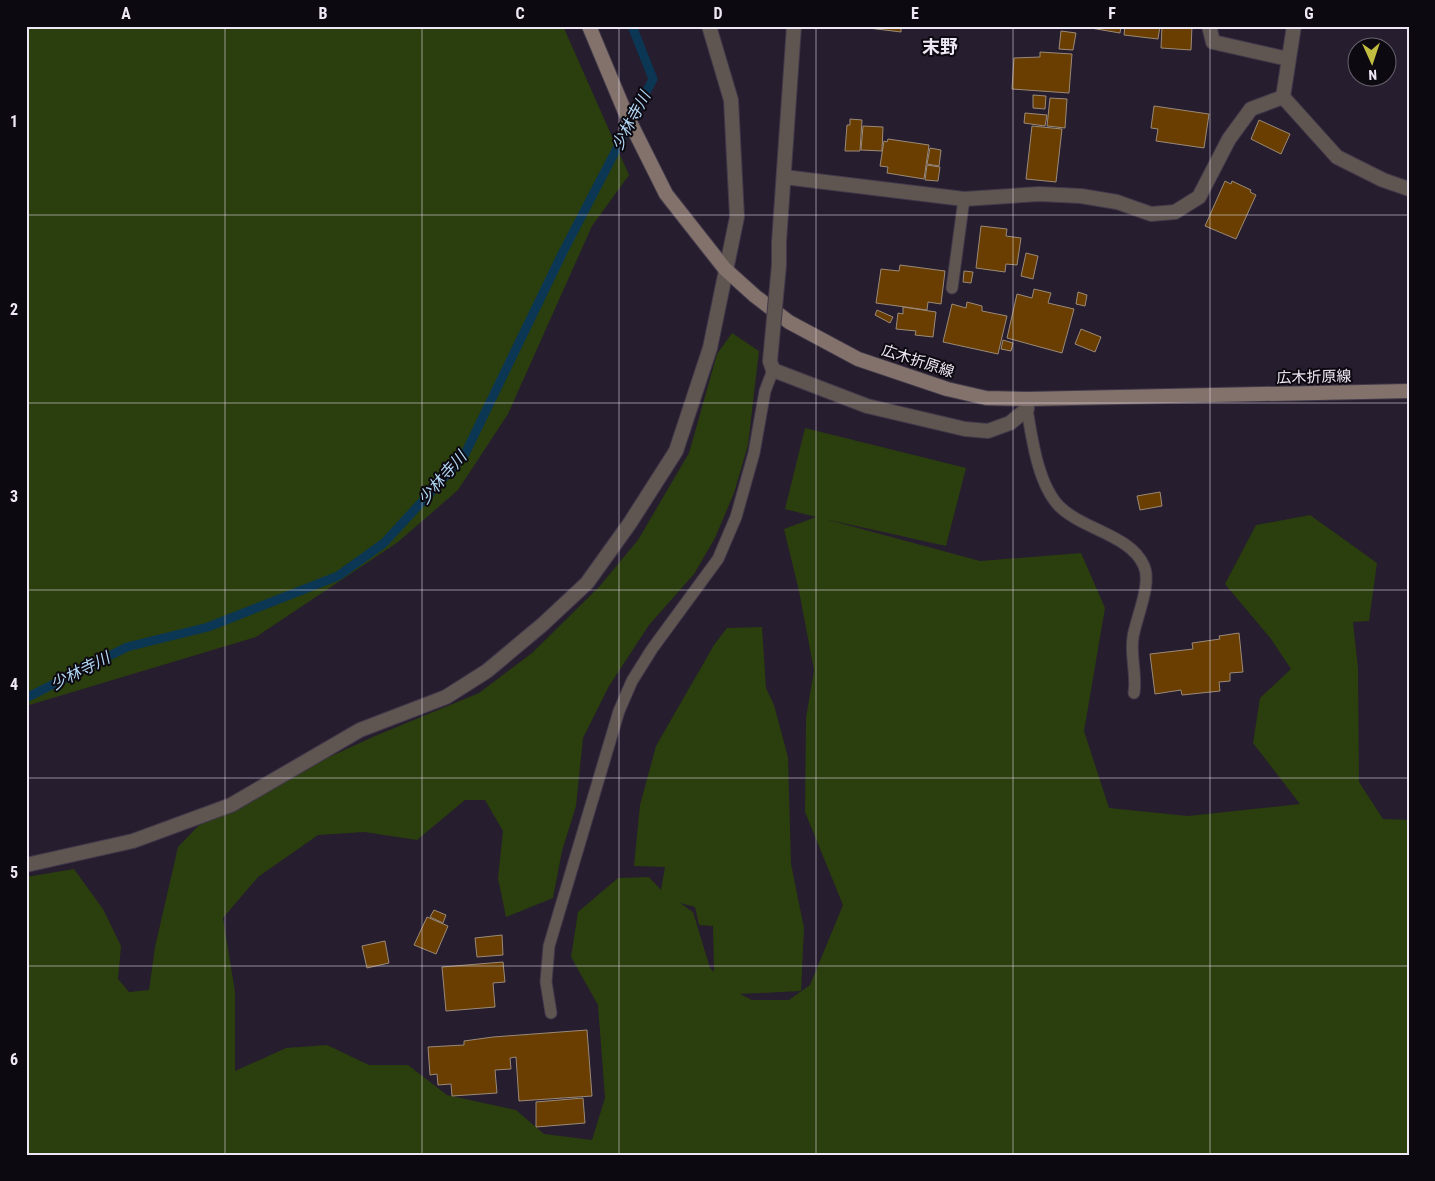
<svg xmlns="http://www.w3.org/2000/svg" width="1435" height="1181" font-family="'Roboto Condensed','Noto Sans JP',sans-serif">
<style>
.green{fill:#2b3e0e;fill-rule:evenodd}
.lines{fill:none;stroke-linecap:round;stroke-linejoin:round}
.stream{stroke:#0c3754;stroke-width:9}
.building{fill:#693e00;stroke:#9b8a78}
.service-casing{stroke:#42394a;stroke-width:13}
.minor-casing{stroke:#42394a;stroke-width:16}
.secondary-casing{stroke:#42394a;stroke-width:16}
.service{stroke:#5f5551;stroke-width:11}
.minor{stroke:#5f5551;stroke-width:14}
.secondary{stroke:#82726b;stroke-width:14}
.minor-bridge-casing{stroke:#42394a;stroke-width:16;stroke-linecap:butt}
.minor-bridge{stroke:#5f5551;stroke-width:14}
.grid{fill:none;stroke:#eee8f4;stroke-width:1;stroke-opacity:0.55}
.labels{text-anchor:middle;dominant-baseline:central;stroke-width:4;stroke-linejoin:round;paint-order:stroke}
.street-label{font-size:15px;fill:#eee8f4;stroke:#0d0910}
.water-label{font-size:16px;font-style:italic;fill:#b1d6f4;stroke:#0d0910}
.quarter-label{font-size:18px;font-weight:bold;fill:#eee8f4;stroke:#0d0910}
.neatline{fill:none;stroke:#eee8f4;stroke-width:2}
.grid-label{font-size:16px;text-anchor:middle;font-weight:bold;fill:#eee8f4}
</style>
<rect width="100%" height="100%" fill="#261d2e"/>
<!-- green -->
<path class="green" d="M26,26h537l66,149 -37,51 -84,188 -50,76 -60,52 -142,95 -230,69z
M732,333l27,18 -11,94 -14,48 -19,45 -21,36 -45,51 -40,61 -26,52 -7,68 -14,45 -9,47 -47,19 -8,-39 5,-47 -18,-31h-20l-48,40 -53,-8 -46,3 -60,42 -35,41 12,74v79l51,-23 41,-3 42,20h39l39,30 69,15 28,24 48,6 13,-42 -7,-93 -27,-48 7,-45 40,-34 31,-1 12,13 4,-23 -31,-1 6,-61 16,-59 58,-101 13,-17 35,-1 4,61 8,17 14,52 3,107 13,64 -3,63 -61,3 12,6h37l21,-15 33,-80 -38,-93 1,-94 8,-48 -15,-79 -15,-62 32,-12 -31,-8 20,-81 161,40 -20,78 -121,-27 155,42 101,-8 24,55 -21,123 25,77 79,8 112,-12 -47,-61 7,-45 31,-29 -20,-30 -46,-55 31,-59 54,-10 67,48 -8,58 -16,1 5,46 1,114 24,37 26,1v335h-1383v-278l48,-8 29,40 18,37 -3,33 11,13 20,-2 6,-43 23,-100 22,-23 50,-21 51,-33 74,-34 104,-43 53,-40 67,-66 39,-47 51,-87 28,-99zM680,903l15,4 4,18 14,1 1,46 -4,-4 -17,-56z"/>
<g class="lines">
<!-- stream -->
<path class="stream" d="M26,698l101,-51 81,-20 130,-51 46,-33 80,-87 99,-204 90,-173 -21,-53"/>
</g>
<!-- building -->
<path class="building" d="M852,26h49v6z
M1079,26h42l-1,7z
M1125,26h35l-2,13 -34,-4z
M1162,26h30l-1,24 -30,-2z
M1061,31l15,2 -3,17 -14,-1z
M1040,52l32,2 -3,39 -57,-4 2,-31 26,-1z
M1033,95l13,1 -1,13 -12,-1z
M1050,98l17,1 -2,29 -18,-2z
M1154,106l55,8 -5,34 -48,-7 2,-12 -7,-1z
M1025,113l22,2 -2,11 -21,-3z
M850,119l12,1 -2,31h-15l2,-26h3z
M1259,120l31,14 -9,20 -30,-15z
M863,126l20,1 -1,24 -21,-1z
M1032,126l30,3 -6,53 -30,-3z
M888,139l41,6 -5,34 -37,-6 1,-6 -8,-1 4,-25 3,1z
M930,148l11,2 -2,16 -12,-2z
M927,165l13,2 -2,14 -13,-1z
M1225,181l6,3 1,-3 19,9 -1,2 6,3 -20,44 -31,-13z
M981,226l26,3 -1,7 15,2 -4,27 -11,-1 -1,8 -29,-4z
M1026,253l12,3 -5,23 -12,-3z
M900,265l45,6 -4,33 -13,-2 -1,8 -51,-7 5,-34 18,2z
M964,271l9,1 -2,11 -8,-1z
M1034,289l17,4 -3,10 26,6 -12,44 -55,-15 10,-44 15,4z
M1078,292l9,3 -2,11 -9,-2z
M967,302l15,4v5l25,5 -9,38 -55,-12 9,-38 14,4z
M903,307l33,5 -3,25 -18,-2 1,-4 -20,-2 2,-16 5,1z
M877,310l16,7 -3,6 -15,-8z
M1081,329l20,8 -6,15 -20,-8z
M1003,340l10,3 -2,8 -10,-2z
M1160,492l2,14 -22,4 -3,-14z
M1239,633l4,39 -13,1v8l-11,1 1,9 -38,4 -1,-5 -26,4 -5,-40 43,-5 -1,-6 28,-4 -1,-3z
M434,910l12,5 -3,8 -13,-6z
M427,917l21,9 -12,28 -22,-9z
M502,935l1,20 -26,2 -2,-19z
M385,941l4,22 -22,5 -5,-22z
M503,962l2,20 -12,1 2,24 -49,4 -4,-44z
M587,1030l5,66 -73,5 -3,-44 -6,1 1,11 -16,1 2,23 -45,3 -1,-12 -13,1 -1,-11 -7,1 -2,-28 36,-2v-4l29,-4z
M583,1098l2,25 -49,4v-25z"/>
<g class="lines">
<defs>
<path id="service" d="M952,288l12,-89
M1027,409c5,30 11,75 32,97 24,24 72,29 85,60 8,18 -8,52 -11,71 -3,19 4,37 1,56
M551,1013l-5,-31 3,-36 70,-235 13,-30 20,-32 66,-90 18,-42 18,-64 11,-62 8,-21"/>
<path id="minor" d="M1209,26l4,16 75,17
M1283,97l54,60 46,23 26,9
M1283,97l11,-71
M784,177l180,22 75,-5 42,2 36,6 34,12 24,-2 24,-15 30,-58 22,-30 32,-12
M779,265v-23l15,-216
M770,361l3,9 94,36 98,23 23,2 22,-8 17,-14v-10
M26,865l107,-24 98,-36 129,-75 86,-33 41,-26 55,-46 45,-42 43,-60 46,-72 34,-103 27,-131 -6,-117 -22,-74"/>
<path id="secondary" d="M589,26l36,86 41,82 59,75 30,27 34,26 69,37 89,30 39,9 41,1 382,-8"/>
</defs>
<!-- service casing -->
<use href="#service" class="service-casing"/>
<!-- minor casing -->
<use href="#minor" class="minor-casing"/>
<!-- secondary casing -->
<use href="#secondary" class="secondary-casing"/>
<!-- service -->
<use href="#service" class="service"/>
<!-- minor -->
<use href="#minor" class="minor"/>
<!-- secondary -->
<use href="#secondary" class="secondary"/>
<defs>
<path id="minor-bridge" d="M770,361l9,-96"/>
</defs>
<!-- minor-bridge casing -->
<use href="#minor-bridge" class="minor-bridge-casing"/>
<!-- minor-bridge -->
<use href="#minor-bridge" class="minor-bridge"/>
</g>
<!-- grid -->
<path class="grid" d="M225,26v1129M422,26v1129M619,26v1129M816,26v1129M1013,26v1129M1210,26v1129M26,215h1383M26,403h1383M26,590h1383M26,778h1383M26,966h1383"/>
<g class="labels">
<!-- street labels -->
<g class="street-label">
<text transform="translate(918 361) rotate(18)">広木折原線</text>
<text transform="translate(1314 377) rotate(-1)">広木折原線</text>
</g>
<!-- water labels -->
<g class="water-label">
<text transform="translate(631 121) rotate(-62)">少林寺川</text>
<text transform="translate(442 478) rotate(-49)">少林寺川</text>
<text transform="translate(80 671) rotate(-27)">少林寺川</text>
</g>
<!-- quarter labels -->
<g class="quarter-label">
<text x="940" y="46">末野</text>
</g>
</g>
<!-- border -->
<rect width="1435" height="1181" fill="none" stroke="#0d0910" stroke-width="55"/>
<!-- north arrow -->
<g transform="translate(1372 62) rotate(177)"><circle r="24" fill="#0d0910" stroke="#67626b"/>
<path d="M0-4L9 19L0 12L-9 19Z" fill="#c1bd40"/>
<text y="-8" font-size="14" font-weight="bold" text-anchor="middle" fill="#eee8f4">N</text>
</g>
<rect x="28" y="28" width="1380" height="1126" class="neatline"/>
<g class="grid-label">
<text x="126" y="19">A</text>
<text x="323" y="19">B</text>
<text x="520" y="19">C</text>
<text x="718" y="19">D</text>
<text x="915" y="19">E</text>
<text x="1112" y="19">F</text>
<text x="1309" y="19">G</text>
<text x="14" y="127">1</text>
<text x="14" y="315">2</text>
<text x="14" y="502">3</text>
<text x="14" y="690">4</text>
<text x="14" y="878">5</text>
<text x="14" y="1065">6</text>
</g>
</svg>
